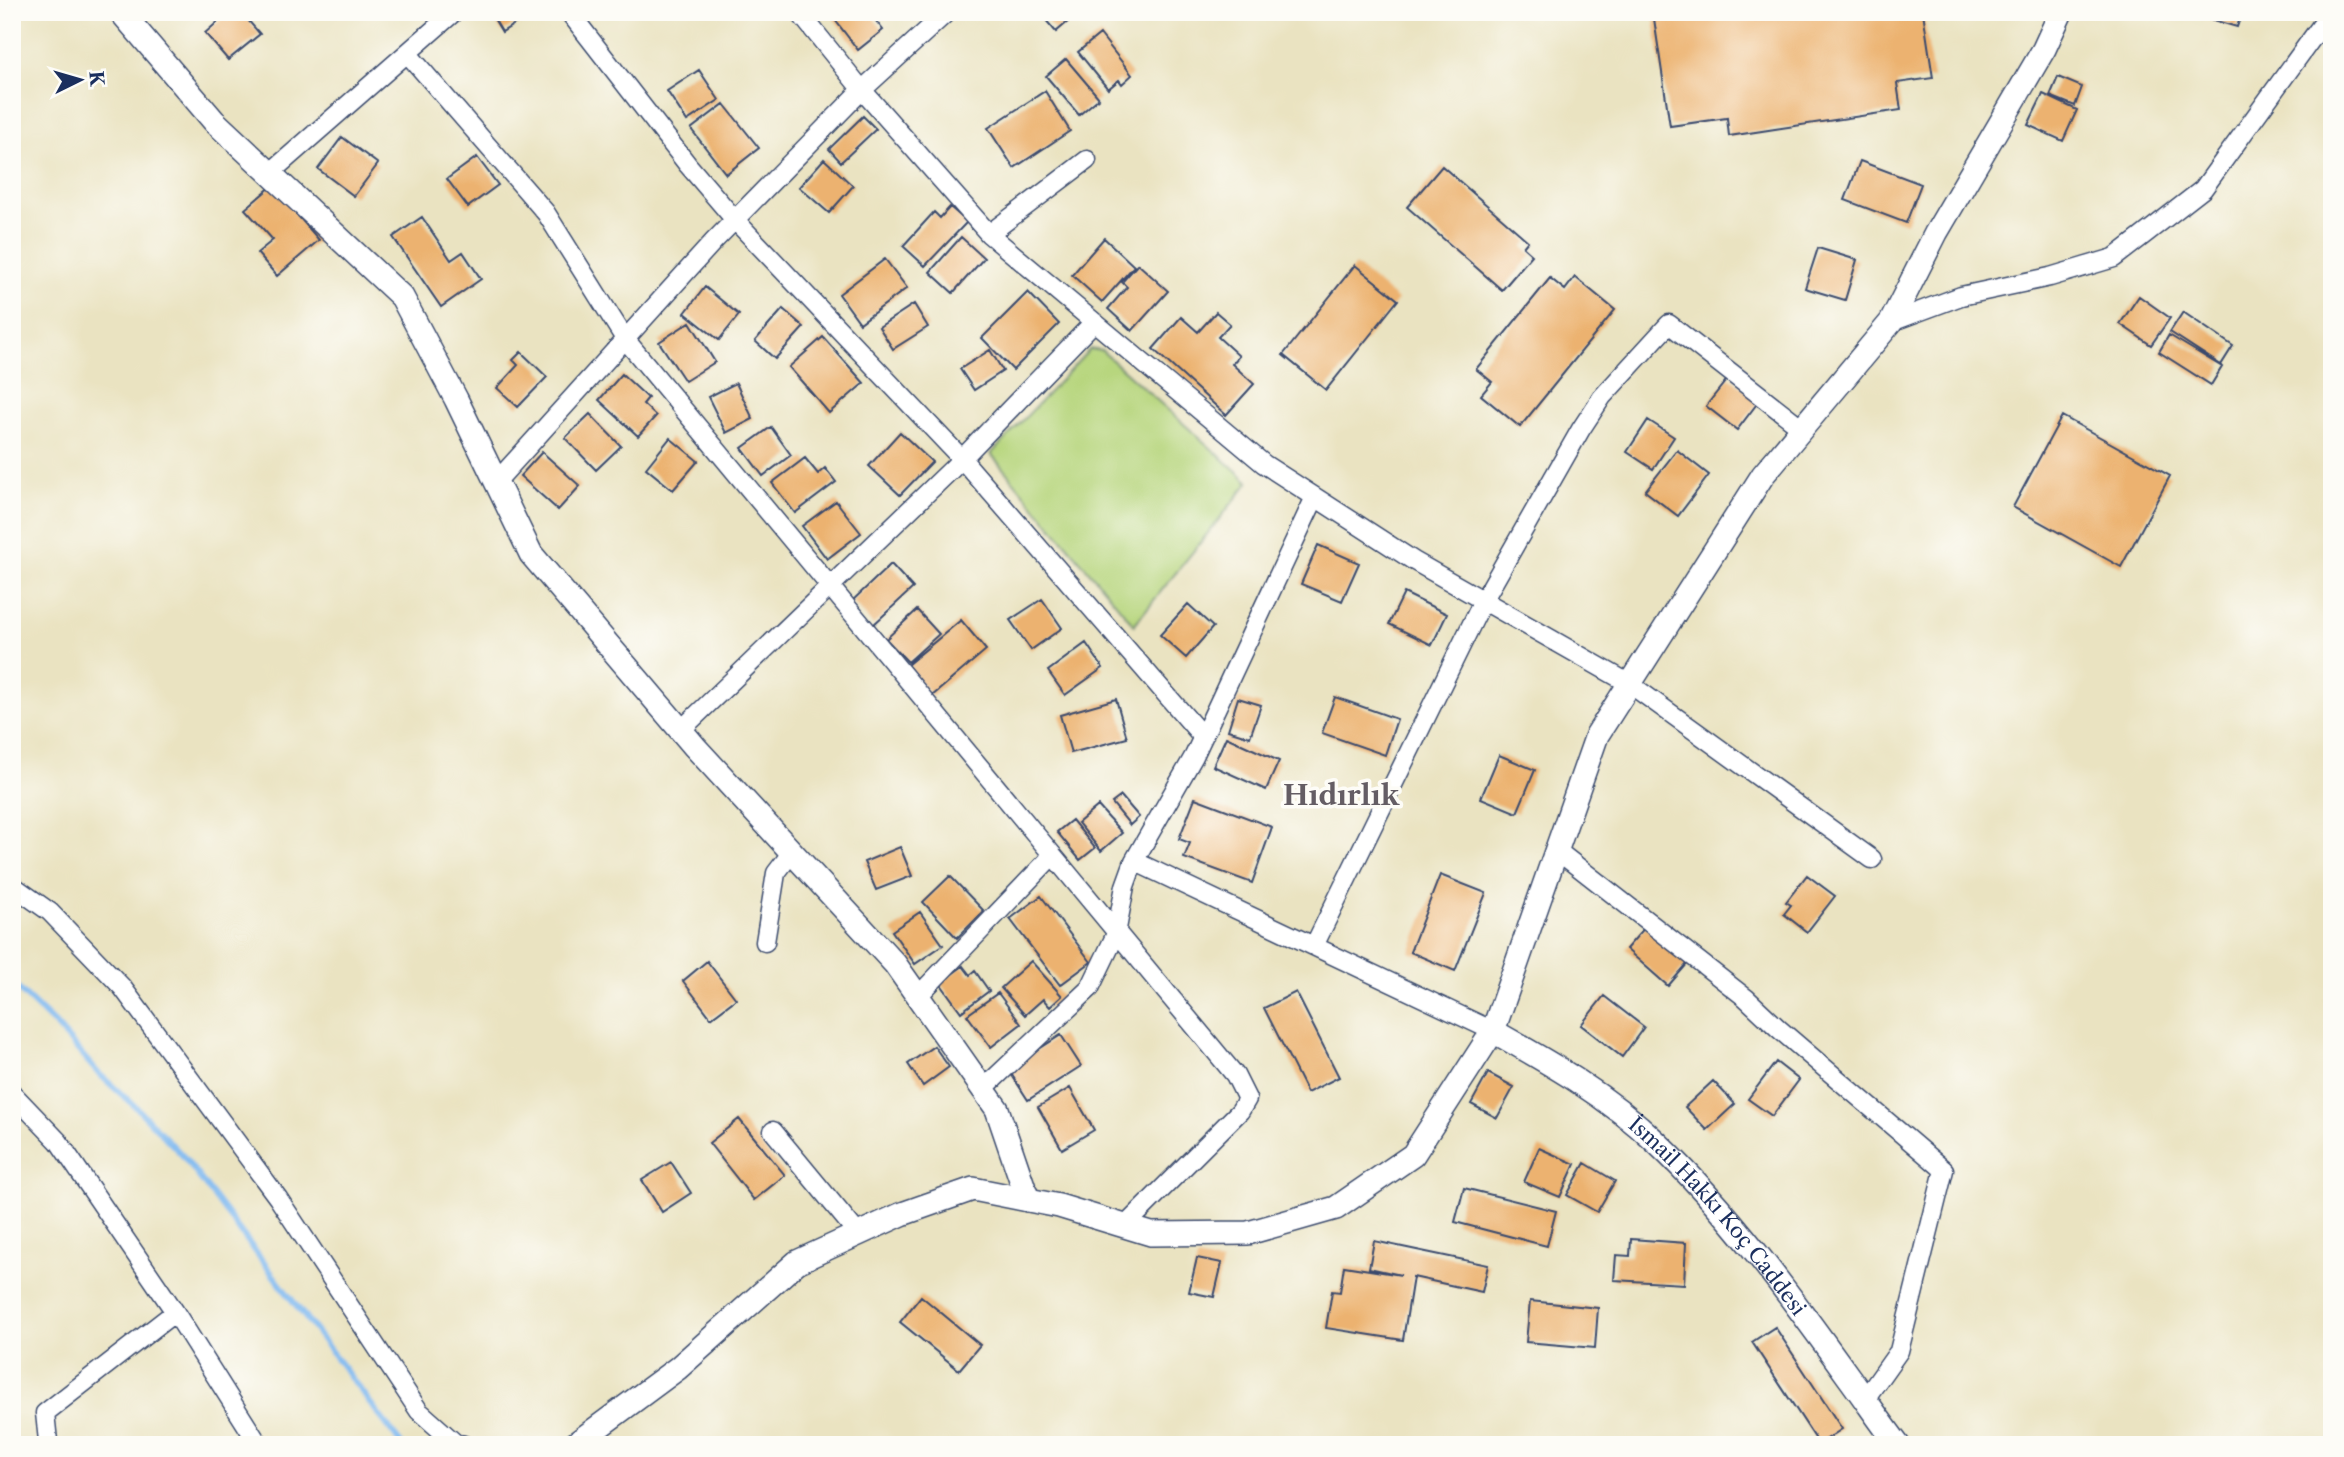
<svg xmlns="http://www.w3.org/2000/svg" width="2344" height="1457" font-family="'Libre Caslon Text',serif">
<style>
.green{fill:#b7d67e;stroke:#69826e;stroke-width:2}
.lines{fill:none;stroke-linecap:round;stroke-linejoin:round}
.stream{stroke:#7fb9f0;stroke-width:6}
.building{fill:#ecb270}
.minor-casing{stroke:#3a4a6d;stroke-width:21}
.tertiary-casing{stroke:#3a4a6d;stroke-width:26}
.minor{stroke:#fff;stroke-width:18}
.tertiary{stroke:#fff;stroke-width:23}
.labels{text-anchor:middle;dominant-baseline:central;stroke-width:7;stroke-linejoin:round;paint-order:stroke}
.street-label{font-size:21px;fill:#1b2f5e;stroke:#fdfcf7}
.district-label{font-size:28px;font-weight:bold;fill:#645d64;stroke:#fdfcf7}
</style>
<rect width="100%" height="100%" fill="#fdfcf7"/>
<filter id="ink" filterUnits="userSpaceOnUse"><feTurbulence type="fractalNoise" baseFrequency=".0143" numOctaves="2"/><feDisplacementMap in="SourceGraphic" scale="14" xChannelSelector="R" yChannelSelector="G"/><feConvolveMatrix kernelMatrix="1 2 1 2 8 2 1 2 1" color-interpolation-filters="sRGB"/></filter>
<filter id="wash" filterUnits="userSpaceOnUse"><feTurbulence type="fractalNoise" baseFrequency=".00686" numOctaves="4" result="noise"/><feDisplacementMap in="SourceGraphic" scale="28" xChannelSelector="R" yChannelSelector="G"/><feGaussianBlur stdDeviation="1.57" result="paint"/><feColorMatrix in="noise" values="0 0 0 0 0 0 0 0 0 0 0 0 0 0 0 0 0 1.4 0 .05"/><feComposite in="paint" operator="in"/></filter>
<g filter="url(#wash)">
<rect width="100%" height="100%" fill="#eae3c1"/>
<!-- green -->
<path class="green" d="M1090,349l12,2 147,131 -115,143 -143,-171z"/>
<g class="lines">
<!-- stream -->
<path class="stream" d="M12,983l43,41 43,49 39,35 46,48 219,289"/>
</g>
<g id="blocks">
<!-- building -->
<path class="building" d="M229,12h12l19,22 -32,26 -23,-27z
M490,12h43l-31,20z
M829,12h40l14,18 -25,20z
M1039,12h37l1,2 -21,18z
M1653,12h270l10,66 -36,5 4,27 -172,26 -2,-18 -57,8z
M2207,12h35l-5,15 -31,-9z
M1100,34l32,41 -10,9 -3,-4 -11,9 -30,-37z
M1066,59l33,39 -20,17 -33,-39z
M699,70l20,30 -32,21 -20,-30z
M2058,77l24,10 -7,19 -25,-10z
M1045,91l25,40 -56,37 -26,-40z
M2043,94l34,16 -14,31 -35,-16z
M724,104l35,44 -33,26 -35,-45z
M863,116l13,13 -35,33 -12,-13z
M342,137l36,27 -24,32 -36,-27z
M477,157l21,28 -30,22 -21,-28z
M824,159l29,27 -24,27 -30,-26z
M1860,161l61,23 -15,39 -61,-23z
M1442,166l86,75 -5,6 9,8 -30,35 -95,-83z
M272,186l47,54 -42,36 -20,-23 16,-13 -28,-31z
M950,207l17,15 -42,44 -22,-20 31,-34 6,6z
M422,217l29,43 12,-8 18,27 -40,28 -48,-70z
M961,237l23,21 -31,35 -23,-21z
M1104,238l30,28 -32,36 -30,-27z
M1818,248l39,12 -12,40 -40,-12z
M885,259l22,29 -47,35 -21,-29z
M1138,264l30,27 -36,40 -24,-22 19,-22 -5,-5z
M1355,265l43,35 -72,90 -43,-35z
M1575,277l40,33 -95,117 -39,-32 11,-13 -16,-13 74,-91 15,12z
M705,287l34,28 -20,25 -34,-27z
M1028,292l31,32 -46,46 -31,-32z
M2139,296l31,22 -19,27 -31,-21z
M914,304l14,23 -35,22 -14,-22z
M783,309l21,18 -29,32 -20,-18z
M1216,312l14,12 -12,13 21,19 -7,8 22,20 -28,31 -73,-66 28,-32 17,15z
M2183,312l50,34 -12,19 -51,-33z
M690,322l25,40 -30,19 -26,-39z
M2169,335l53,32 -11,18 -52,-33z
M823,337l41,46 -35,30 -40,-46z
M990,350l13,21 -29,19 -14,-21z
M521,352l26,25 -29,30 -21,-19 21,-23 -5,-5z
M622,374l26,24 -5,6 13,12 -18,20 -39,-36z
M1729,377l30,24 -22,29 -31,-24z
M736,383l17,36 -27,14 -18,-36z
M590,414l31,32 -25,24 -31,-32z
M2062,416l108,60 -49,91 -108,-60z
M1648,420l26,17 -21,32 -26,-17z
M771,427l20,28 -28,21 -21,-28z
M900,432l32,30 -32,33 -31,-29z
M670,438l28,23 -25,29 -27,-22z
M1677,450l32,25 -31,41 -33,-25z
M542,452l38,34 -22,24 -38,-34z
M805,458l13,16 7,-6 11,14 -41,31 -23,-30z
M836,501l25,32 -34,26 -25,-33z
M1318,545l41,18 -17,38 -41,-17z
M891,564l22,24 -40,37 -21,-24z
M1404,593l43,21 -15,31 -43,-21z
M1042,599l20,29 -31,22 -21,-30z
M1188,604l25,23 -27,31 -26,-23z
M917,610l22,24 -31,28 -22,-23z
M961,620l25,30 -54,46 -25,-31z
M1086,643l17,25 -38,27 -17,-24z
M1335,697l62,22 -12,36 -63,-22z
M1238,698l23,7 -11,32 -22,-7z
M1116,699l11,39 -56,15 -11,-38z
M1226,737l53,24 -13,29 -53,-24z
M1499,755l36,15 -18,43 -36,-15z
M1121,796l18,21 -9,8 -18,-22z
M1195,798l77,29 -20,56 -68,-25 6,-15 -11,-4z
M1098,806l24,27 -21,18 -23,-28z
M1072,820l23,28 -15,12 -23,-28z
M900,847l12,29 -36,14 -12,-28z
M1440,875l46,18 -31,78 -45,-19z
M1807,875l28,21 -28,36 -23,-18 7,-9 -5,-3z
M950,876l34,35 -27,27 -34,-36z
M1041,896l50,66 -31,23 -50,-66z
M920,912l23,33 -28,19 -23,-33z
M1646,926l42,37 -20,23 -42,-37z
M707,961l29,38 -25,19 -28,-37z
M1031,961l31,35 -12,11 -7,-8 -18,16 -24,-27z
M963,966l7,9 5,-4 14,20 -28,21 -21,-29z
M1296,992l43,85 -32,16 -43,-85z
M998,993l23,31 -30,23 -24,-32z
M1604,996l40,31 -22,30 -41,-32z
M1061,1035l20,31 -53,34 -20,-31z
M934,1046l15,21 -26,19 -15,-22z
M1776,1062l23,18 -27,36 -24,-17z
M1488,1073l26,14 -17,31 -26,-14z
M1713,1081l22,23 -28,26 -22,-23z
M1070,1088l24,42 -32,19 -24,-42z
M739,1119l46,56 -31,25 -45,-57z
M1539,1148l36,16 -15,33 -36,-15z
M671,1162l20,31 -29,19 -20,-32z
M1585,1163l30,18 -18,31 -30,-17z
M1464,1188l92,23 -9,35 -92,-24z
M1631,1239l55,4 -2,41 -70,-4 2,-25 14,1z
M1374,1241l114,24 -6,27 -69,-15 -10,63 -77,-12 6,-37 8,1 4,-26 57,9 -32,-7z
M1197,1258l25,5 -8,34 -25,-5z
M921,1296l59,49 -21,25 -59,-48z
M1530,1301l68,7 -3,40 -69,-6z
M1775,1327l67,102 -23,15 -67,-102z"/>
</g>
</g>
<g filter="url(#ink)">
<use href="#blocks" fill-opacity="0" stroke="#3a4a6d" stroke-width="2"/>
<g class="lines">
<defs>
<path id="minor" d="M569,12l119,153 47,55 227,239 241,278
M799,12l63,78 127,144 275,230 150,97 216,123 242,175
M408,54l138,159 79,126 610,736 12,24 -7,12 -115,115
M270,173l184,-161
M989,234l98,-74
M1891,322l70,-26 89,-19 64,-19 89,-69 128,-177
M496,482l218,-241 148,-151 85,-78
M681,730l271,-261 142,-147
M1555,849l191,149 33,31 165,141 -45,181 -34,48
M1134,861l359,170
M12,885l38,27 72,75 156,211 141,213 36,32 9,2
M765,942l11,-69 16,-21
M1314,946l169,-345 98,-172 21,-32 67,-73 133,104
M918,996l134,-140
M983,1089l107,-101 26,-54 9,-48 9,-25 60,-105 121,-259
M12,1093l47,49 116,170 84,133
M773,1131l85,103
M51,1445l-3,-4 -3,-28 130,-101"/>
<g id="tertiary">
<path d="M121,12l93,109 188,176 54,102 75,155 164,193 200,217 102,145 31,91"/>
<path id="s1" d="M1493,1031c57,32 115,65 163,111 73,69 133,152 192,234 17,23 33,47 50,69"/>
<path d="M574,1445l104,-77 119,-106 105,-48 71,-25 86,17 92,28 97,-1 88,-25 77,-53 80,-124 104,-296 166,-260 128,-153 45,-89 108,-184 17,-37"/>
</g>
</defs>
<!-- minor casing -->
<use href="#minor" class="minor-casing"/>
<!-- tertiary casing -->
<use href="#tertiary" class="tertiary-casing"/>
<!-- minor -->
<use href="#minor" class="minor"/>
<!-- tertiary -->
<use href="#tertiary" class="tertiary"/>
</g>
</g>
<g class="labels">
<!-- street labels -->
<g class="street-label">
<text stroke="none"><textPath href="#s1" startOffset="294">İsmail Hakkı Koç Caddesi</textPath></text>
</g>
<!-- district labels -->
<g class="district-label">
<text x="1341" y="795">Hıdırlık</text>
</g>
</g>
<!-- margin -->
<rect width="2344" height="1457" fill="none" stroke="#fdfcf7" stroke-width="42"/>
<!-- north arrow -->
<g transform="translate(80 80) rotate(85)" stroke="#fdfcf7" stroke-width="5" paint-order="stroke">
<path d="M0-5L12 26L0 18L-12 26Z" fill="#1b2f5e"/>
<text y="-10" font-size="19" font-weight="bold" text-anchor="middle" fill="#1b2f5e">K</text>
</g>
</svg>
